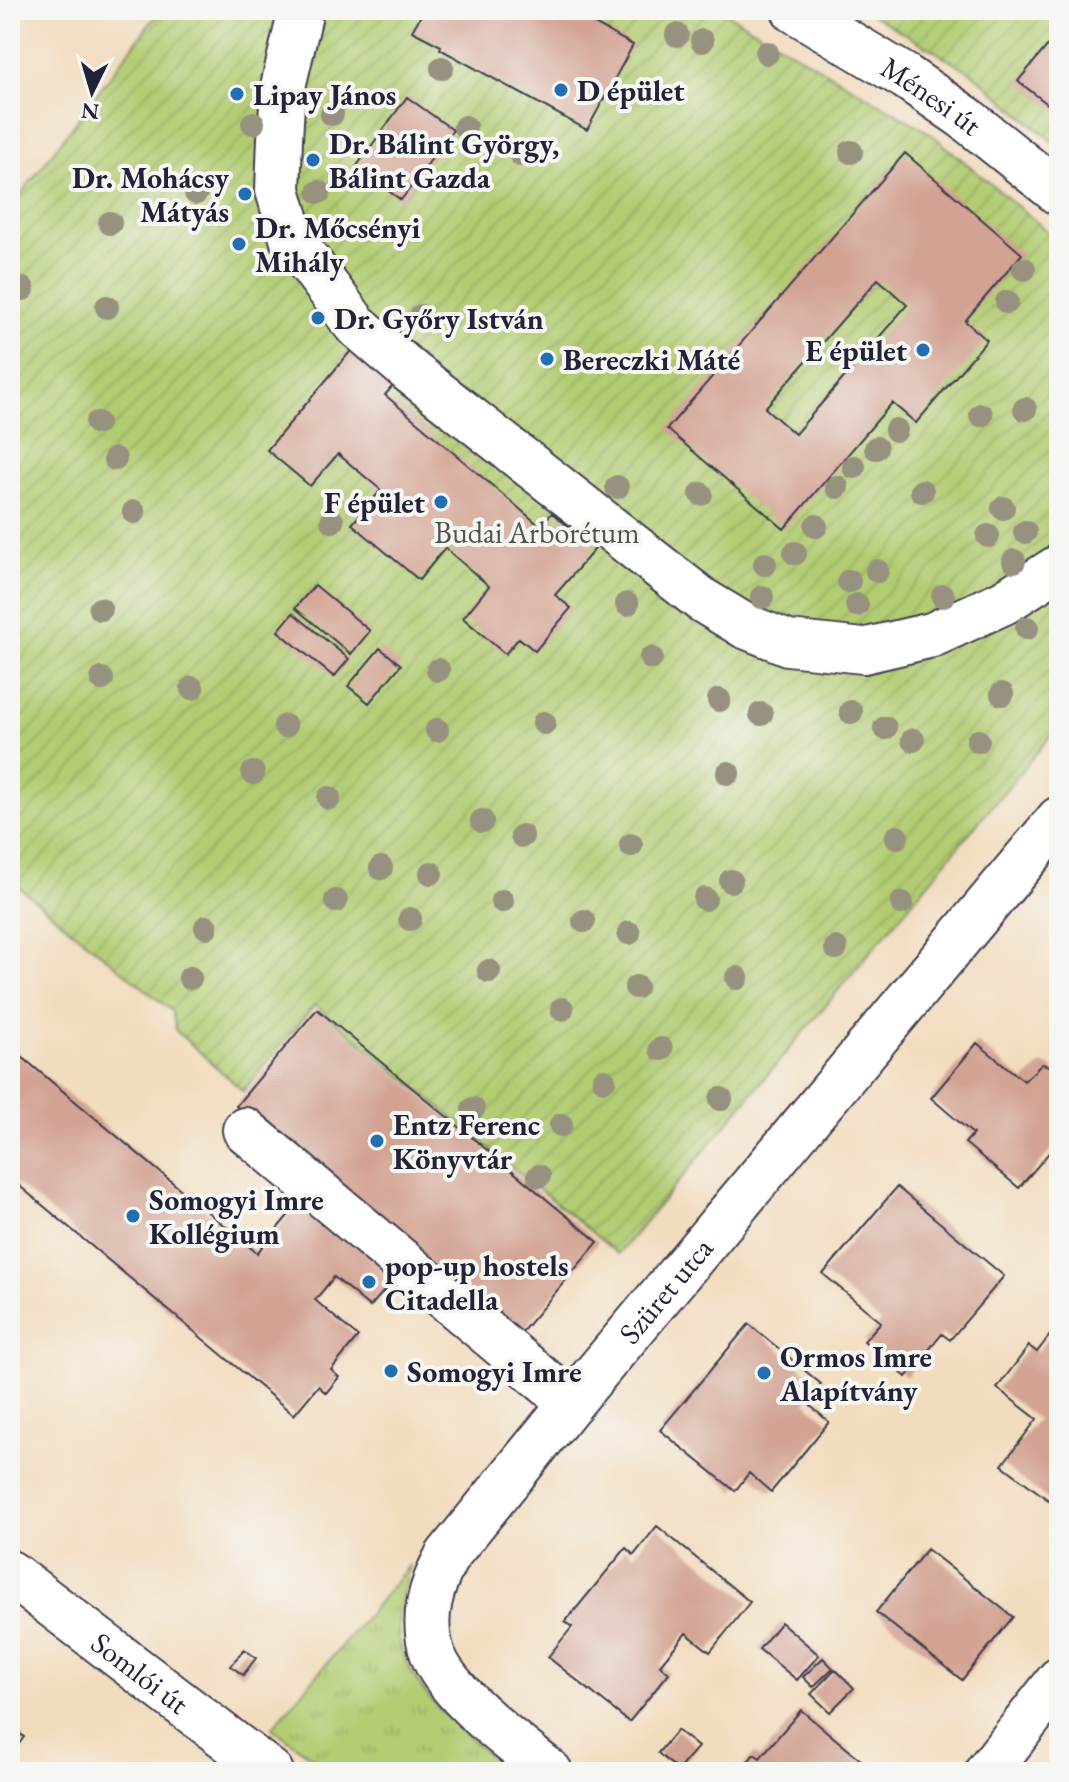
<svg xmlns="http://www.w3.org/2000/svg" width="1069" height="1782" font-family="'EB Garamond',serif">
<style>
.grass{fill:url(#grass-tufts);stroke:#6a7756;stroke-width:2}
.garden{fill:url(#garden-furrows);stroke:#6a7756;stroke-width:2}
.building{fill:#d2a292;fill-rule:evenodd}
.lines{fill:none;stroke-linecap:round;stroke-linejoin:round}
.minor-casing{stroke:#413e4f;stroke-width:48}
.minor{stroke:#fff;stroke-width:44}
.tree{fill:#97927f}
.poi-dot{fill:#1f6fb2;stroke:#f6f6f2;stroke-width:3}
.labels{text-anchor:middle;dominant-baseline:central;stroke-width:8;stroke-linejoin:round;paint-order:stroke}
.poi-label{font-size:30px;font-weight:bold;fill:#22223b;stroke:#f6f6f2;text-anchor:start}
.street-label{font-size:30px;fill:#22223b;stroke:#f6f6f2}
.park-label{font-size:30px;fill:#4d554c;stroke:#f6f6f2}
</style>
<defs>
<pattern id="grass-tufts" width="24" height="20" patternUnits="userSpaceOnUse" patternTransform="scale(2)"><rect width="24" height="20" fill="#b2cc72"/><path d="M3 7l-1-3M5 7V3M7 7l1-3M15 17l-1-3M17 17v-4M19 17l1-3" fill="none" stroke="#99af64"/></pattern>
<pattern id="garden-furrows" width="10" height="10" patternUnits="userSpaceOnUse" patternTransform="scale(2)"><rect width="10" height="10" fill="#b2cc72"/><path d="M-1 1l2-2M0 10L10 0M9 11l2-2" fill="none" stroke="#99af64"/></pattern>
</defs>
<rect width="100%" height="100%" fill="#f6f6f2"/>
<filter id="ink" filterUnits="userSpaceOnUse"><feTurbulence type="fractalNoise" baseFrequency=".0125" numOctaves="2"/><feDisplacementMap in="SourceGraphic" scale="16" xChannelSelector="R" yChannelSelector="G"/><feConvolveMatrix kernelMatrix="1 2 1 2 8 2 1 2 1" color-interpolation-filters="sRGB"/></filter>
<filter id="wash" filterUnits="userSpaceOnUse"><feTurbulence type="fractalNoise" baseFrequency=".006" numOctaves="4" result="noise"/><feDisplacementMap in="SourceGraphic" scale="32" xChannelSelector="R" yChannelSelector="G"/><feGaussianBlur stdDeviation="1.8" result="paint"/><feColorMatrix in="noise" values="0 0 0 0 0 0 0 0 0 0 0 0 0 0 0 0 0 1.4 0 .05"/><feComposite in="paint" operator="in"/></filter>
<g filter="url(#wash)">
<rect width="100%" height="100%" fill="#f2dcbe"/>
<!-- grass -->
<path class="grass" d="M410,1565c-5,21 -15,53 -11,74 9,52 71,100 110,133h-177l-60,-44z"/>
<!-- garden -->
<path class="garden" d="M160,10h561l209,123 129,108v485l-441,528 -303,-249 -72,86 -67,-60 -4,-20 -162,-131v-671z
M864,10h195v137l-87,-74z"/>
<g id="blocks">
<!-- building -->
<path class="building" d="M424,10h145l64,35 -46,85 -147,-81 1,-3 -29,-15z
M1048,45l11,9v59l-41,-32z
M407,97l46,33 -52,70 -45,-33z
M905,153l117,101 -57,67 22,19 -71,83 -24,-20 -108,126 -117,-100zM878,279l29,26 -112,129 -30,-26z
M355,346l42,35 -12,14 155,131 12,-13 43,36 -40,46 16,13 -36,43 -16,-13 -14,16 -42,-36 26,-32 -44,-38 -26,32 -67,-56 29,-34 -43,-36 -28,32 -43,-36z
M315,585l55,46 -19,23 -56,-46z
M293,613l56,46 -15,18 -56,-46z
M380,648l21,17 -32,38 -21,-17z
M317,1009l281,233 -82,97 -121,-61 -25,29 -36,-30 -19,23 43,37 -27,33 8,7 -13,16 -8,-7 -24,29 -284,-237v-131l247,206 63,-76 -84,-71z
M977,1043l47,38 18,-17 8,2 8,10 1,65 -40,47 -54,-45 8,-9 -42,-36z
M897,1187l107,89 -54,64 -8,-6 -36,43 -42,-36 17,-19 -58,-48z
M1059,1323v185l-57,-43 35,-46 -40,-31 32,-42 8,6z
M749,1324l72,60 -15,18 23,20 -58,70 -22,-19 -14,18 -75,-61z
M657,1526l93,76 -40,50 -24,-19 -26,32 9,8 -40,49 -81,-65 24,-30 -7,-5 61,-74 8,7z
M927,1549l86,68 -51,63 -86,-68z
M781,1622l38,33 -22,25 -38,-31z
M244,1649l12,9 -13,17 -12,-9z
M823,1658l10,10 -20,19 -10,-10z
M835,1669l19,19 -24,24 -19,-18z
M801,1710l74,62h-136l15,-18 6,4z
M10,1726l14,11 -14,19z
M677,1730l21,17 -20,23 -20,-17z"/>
</g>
</g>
<g filter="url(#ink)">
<use href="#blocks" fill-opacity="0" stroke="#413e4f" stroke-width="2"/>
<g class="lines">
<defs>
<g id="minor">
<path d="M301,10l-18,77 -3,52 -2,51 15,51 62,83 56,48 291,228 43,26 43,17 75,8 69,-16 72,-33 55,-35"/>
<path id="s1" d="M794,10l112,67 58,40 95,76"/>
<path d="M245,1130l326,273"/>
<path id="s2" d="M10,1573l261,199"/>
<path id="s3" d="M550,1772c-34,-28 -105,-79 -118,-120 -11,-34 -1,-66 15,-96l124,-153 488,-584"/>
<path d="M987,1772l72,-92"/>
</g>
</defs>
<!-- minor casing -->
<use href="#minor" class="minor-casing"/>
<!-- minor -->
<use href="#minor" class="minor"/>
</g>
<!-- trees -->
<g class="tree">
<circle cx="677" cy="35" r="12"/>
<circle cx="702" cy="41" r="12"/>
<circle cx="767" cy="53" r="12"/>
<circle cx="442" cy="68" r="12"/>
<circle cx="332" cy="114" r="12"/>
<circle cx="253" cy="123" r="12"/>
<circle cx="465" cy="127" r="12"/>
<circle cx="851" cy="152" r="12"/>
<circle cx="521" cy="155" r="12"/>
<circle cx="319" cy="192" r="12"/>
<circle cx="196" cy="193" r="12"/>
<circle cx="110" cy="223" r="12"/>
<circle cx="1024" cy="269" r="12"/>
<circle cx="23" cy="289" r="12"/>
<circle cx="1007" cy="302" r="12"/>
<circle cx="107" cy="307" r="12"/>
<circle cx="421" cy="316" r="12"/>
<circle cx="1025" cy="409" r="12"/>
<circle cx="981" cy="415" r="12"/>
<circle cx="97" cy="423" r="12"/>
<circle cx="896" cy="430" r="12"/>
<circle cx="876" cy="448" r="12"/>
<circle cx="115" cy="459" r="12"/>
<circle cx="854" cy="467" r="12"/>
<circle cx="617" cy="487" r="12"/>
<circle cx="837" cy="487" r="12"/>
<circle cx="922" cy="491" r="12"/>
<circle cx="701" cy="494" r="12"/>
<circle cx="1003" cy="508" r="12"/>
<circle cx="134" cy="512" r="12"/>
<circle cx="332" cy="521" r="12"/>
<circle cx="816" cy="526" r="12"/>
<circle cx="1025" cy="532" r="12"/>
<circle cx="988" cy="536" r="12"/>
<circle cx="795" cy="553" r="12"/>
<circle cx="1014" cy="561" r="12"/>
<circle cx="765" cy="564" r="12"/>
<circle cx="877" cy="571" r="12"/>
<circle cx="849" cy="581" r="12"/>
<circle cx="943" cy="596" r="12"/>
<circle cx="762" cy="597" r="12"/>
<circle cx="627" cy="604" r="12"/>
<circle cx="857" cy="605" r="12"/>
<circle cx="100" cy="609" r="12"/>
<circle cx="1027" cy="628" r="12"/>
<circle cx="651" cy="658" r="12"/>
<circle cx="438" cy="670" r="12"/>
<circle cx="102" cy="679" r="12"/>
<circle cx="192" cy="688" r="12"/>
<circle cx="1002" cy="694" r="12"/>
<circle cx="719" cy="700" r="12"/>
<circle cx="851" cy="712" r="12"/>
<circle cx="761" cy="714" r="12"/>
<circle cx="544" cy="723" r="12"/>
<circle cx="285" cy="726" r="12"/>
<circle cx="885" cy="728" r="12"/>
<circle cx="437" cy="730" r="12"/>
<circle cx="913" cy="740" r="12"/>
<circle cx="978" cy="741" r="12"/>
<circle cx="253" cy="773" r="12"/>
<circle cx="728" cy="773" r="12"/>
<circle cx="329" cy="798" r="12"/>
<circle cx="482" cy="821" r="12"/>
<circle cx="522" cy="836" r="12"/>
<circle cx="897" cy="837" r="12"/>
<circle cx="631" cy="845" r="12"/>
<circle cx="381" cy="868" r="12"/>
<circle cx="431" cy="873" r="12"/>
<circle cx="731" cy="881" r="12"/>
<circle cx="705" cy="899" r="12"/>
<circle cx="336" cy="901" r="12"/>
<circle cx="502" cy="901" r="12"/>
<circle cx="902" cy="903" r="12"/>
<circle cx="410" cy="919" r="12"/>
<circle cx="584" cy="921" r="12"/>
<circle cx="206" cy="927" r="12"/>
<circle cx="629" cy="933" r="12"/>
<circle cx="836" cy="948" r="12"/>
<circle cx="489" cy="971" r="12"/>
<circle cx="190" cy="978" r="12"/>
<circle cx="737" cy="978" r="12"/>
<circle cx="636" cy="987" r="12"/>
<circle cx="562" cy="1009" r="12"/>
<circle cx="661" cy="1049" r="12"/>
<circle cx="604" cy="1080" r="12"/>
<circle cx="721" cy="1099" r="12"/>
<circle cx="473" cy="1109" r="12"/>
<circle cx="561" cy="1125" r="12"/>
<circle cx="539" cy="1176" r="12"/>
</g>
</g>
<!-- markers -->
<g class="poi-dot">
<circle cx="561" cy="90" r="8"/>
<circle cx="237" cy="94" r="8"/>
<circle cx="313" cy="160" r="8"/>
<circle cx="245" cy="194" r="8"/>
<circle cx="239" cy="244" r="8"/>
<circle cx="318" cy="318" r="8"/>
<circle cx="923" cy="350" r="8"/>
<circle cx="547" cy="359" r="8"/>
<circle cx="441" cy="502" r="8"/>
<circle cx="377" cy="1141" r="8"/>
<circle cx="133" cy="1216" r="8"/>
<circle cx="369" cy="1282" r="8"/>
<circle cx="391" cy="1371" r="8"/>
<circle cx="764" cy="1373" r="8"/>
</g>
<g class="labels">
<!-- poi labels -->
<g class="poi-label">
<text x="577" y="90">D épület</text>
<text x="253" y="94">Lipay János</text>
<text x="329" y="143">Dr. Bálint György,<tspan x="329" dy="34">Bálint Gazda</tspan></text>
<text x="229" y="177" text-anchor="end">Dr. Mohácsy<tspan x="229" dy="34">Mátyás</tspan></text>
<text x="255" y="227">Dr. Mőcsényi<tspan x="255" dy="34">Mihály</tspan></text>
<text x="334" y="318">Dr. Győry István</text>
<text x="907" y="350" text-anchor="end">E épület</text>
<text x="563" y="359">Bereczki Máté</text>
<text x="425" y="502" text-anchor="end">F épület</text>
<text x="393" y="1124">Entz Ferenc<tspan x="393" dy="34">Könyvtár</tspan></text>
<text x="149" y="1199">Somogyi Imre<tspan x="149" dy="34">Kollégium</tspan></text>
<text x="385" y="1265">pop-up hostels<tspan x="385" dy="34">Citadella</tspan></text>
<text x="780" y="1356">Ormos Imre<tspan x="780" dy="34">Alapítvány</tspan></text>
<text x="407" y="1371">Somogyi Imre</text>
</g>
<!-- street labels -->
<g class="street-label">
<text stroke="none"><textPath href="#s1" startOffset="162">Ménesi út</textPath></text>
<text stroke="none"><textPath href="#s3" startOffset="614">Szüret utca</textPath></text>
<text stroke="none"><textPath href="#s2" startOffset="164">Somlói út</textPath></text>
</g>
<!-- park labels -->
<g class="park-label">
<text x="537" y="532">Budai Arborétum</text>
</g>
</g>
<!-- margin -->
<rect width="1069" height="1782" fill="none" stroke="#f6f6f2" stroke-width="40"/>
<!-- north arrow -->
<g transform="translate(92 92) rotate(185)" stroke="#f6f6f2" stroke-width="6" paint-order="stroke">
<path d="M0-6L14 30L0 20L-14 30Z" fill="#22223b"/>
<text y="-12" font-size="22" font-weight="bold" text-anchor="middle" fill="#22223b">N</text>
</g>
</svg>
